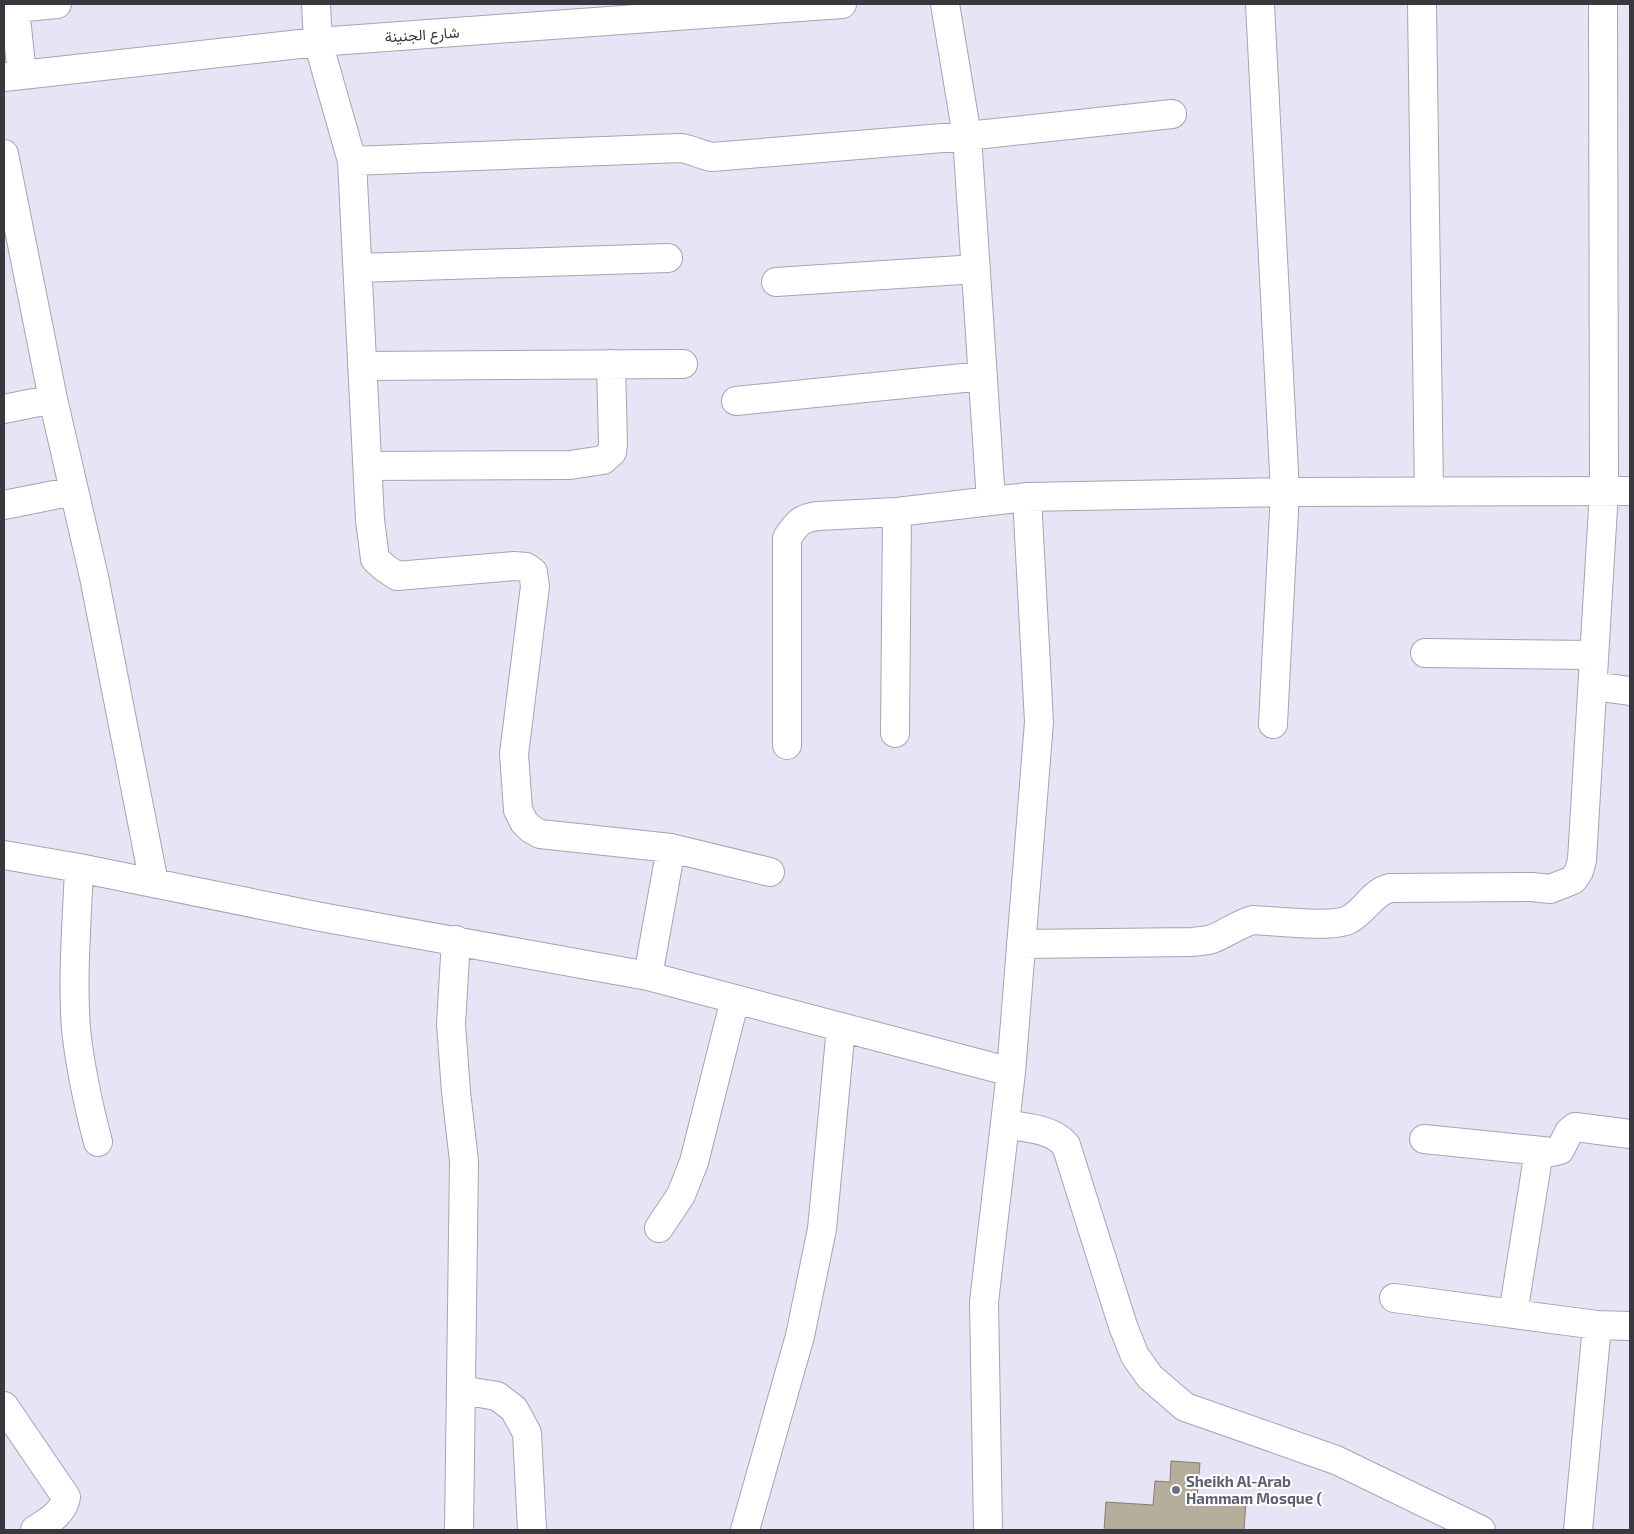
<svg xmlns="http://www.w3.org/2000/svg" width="1634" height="1534" font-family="'Exo 2',Vazirmatn,sans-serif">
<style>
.building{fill:#b7ad9d;stroke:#857c6d}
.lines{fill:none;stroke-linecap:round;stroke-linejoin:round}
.minor-casing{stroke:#a6a3b4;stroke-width:30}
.minor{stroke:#fff;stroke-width:28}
.worship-dot{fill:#6b7280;stroke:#fff;stroke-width:2}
.labels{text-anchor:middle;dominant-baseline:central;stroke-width:4;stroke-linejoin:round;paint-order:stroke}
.street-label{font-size:15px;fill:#39383f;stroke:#fff}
.worship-label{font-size:15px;font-weight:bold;fill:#5b616d;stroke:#fff;text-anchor:start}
</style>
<rect width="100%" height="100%" fill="#e7e4f6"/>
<!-- building -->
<path class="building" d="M1171,1461l29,2 -3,35 49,3 -2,29h-140l2,-28 47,3 2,-24 15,1z"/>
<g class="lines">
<defs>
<path id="minor" d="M316,4l2,38 34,119 18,359 5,39 10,9 12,8 117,-10 12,1 7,5 2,14 -21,168 4,56 6,12 7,7 9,5 131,14 99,24
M945,4l22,132 24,365 36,-4
M1260,4l25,488 -12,232
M1422,4l7,488
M15,8l7,67
M4,9l53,-5
M4,77l314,-35 524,-38
M4,154l49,245 41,178 60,306
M352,161l328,-13c11,1 21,7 32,9l255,-21 205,-22
M358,268l310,-10
M776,282l200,-13
M362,366l321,-2
M736,401l247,-25
M4,409l49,-10
M368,466l202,-1 33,-5 9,-8 1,-8 -2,-80
M4,505l70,-14
M1425,653l169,2
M1593,686l37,5
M895,733l2,-221
M787,745v-207c10,-15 14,-20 31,-22l79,-4 94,-11
M671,848l-23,128 363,96
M4,855l75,13 242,49 327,59
M79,868c-2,53 -7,108 -3,161 4,38 12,75 22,113
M456,940l-5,84 5,68 8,69 -5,369
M1021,944l171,-2c7,-1 14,-1 20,-3 14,-5 26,-15 41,-19 22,1 78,8 95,0 17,-8 24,-28 42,-32l142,-1 18,2 23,-9 6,-9 3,-11 22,-369 -1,-487
M1005,1124c21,4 46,4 61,21l57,181 12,30 15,21 35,30 151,53 145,70
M1424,1139l128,13 8,-2 9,-18 6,-5 55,7
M659,1228l22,-33 13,-33 41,-163
M1394,1298l203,27 33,1
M1513,1314l26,-163
M461,1390l36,6 17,13 13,24 5,97
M4,1406l62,91c-2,16 -19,25 -31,33
M745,1530l55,-194 22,-107 19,-202
M988,1530l-4,-228 27,-230 28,-350 -12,-225 258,-5 345,-1
M1578,1530l19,-205"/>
</defs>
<!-- minor casing -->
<use href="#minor" class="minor-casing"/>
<!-- minor -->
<use href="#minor" class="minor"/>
</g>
<!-- markers -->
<circle class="worship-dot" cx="1176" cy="1490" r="5"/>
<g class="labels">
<!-- street labels -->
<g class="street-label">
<text transform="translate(422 34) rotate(-4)">شارع الجنينة</text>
</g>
<!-- worship labels -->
<g class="worship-label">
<text x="1186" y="1481">Sheikh Al-Arab<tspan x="1186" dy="17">Hammam Mosque (</tspan></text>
</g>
</g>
<!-- border -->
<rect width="1634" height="1534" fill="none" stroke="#39383f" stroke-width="10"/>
</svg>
